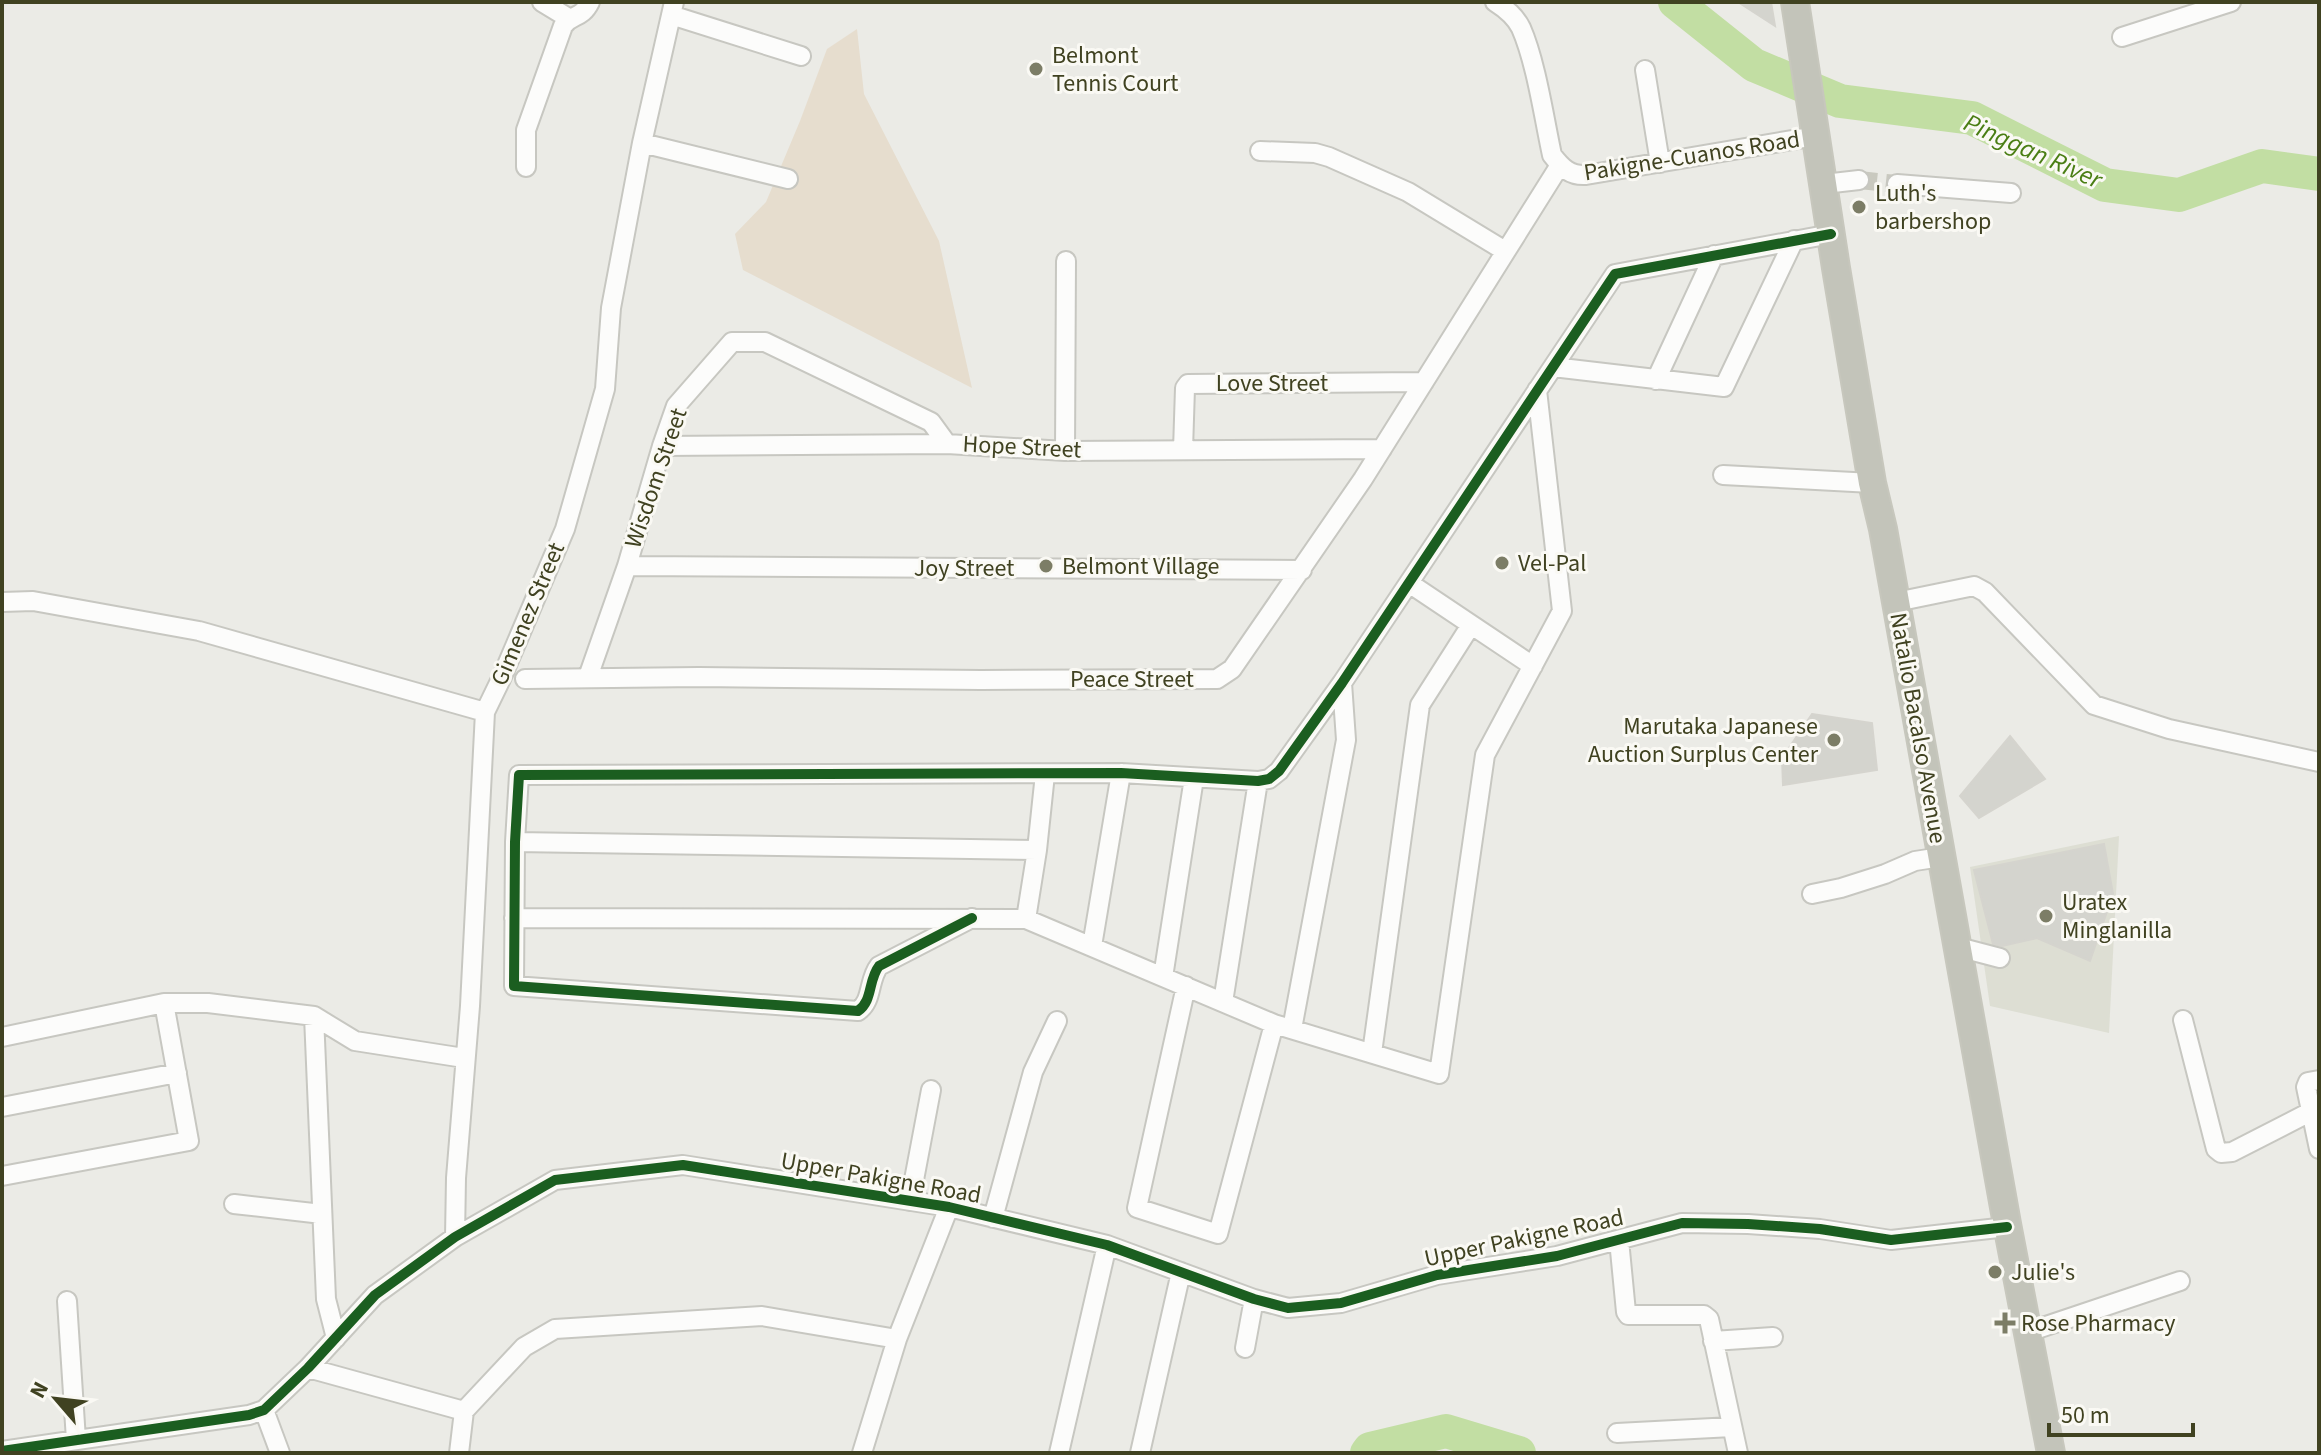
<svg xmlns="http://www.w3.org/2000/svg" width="2321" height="1455" font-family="'Source Sans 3',sans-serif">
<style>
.built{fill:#ddded3}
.green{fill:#e6ddce}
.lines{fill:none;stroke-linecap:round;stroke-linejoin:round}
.river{stroke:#c2dea3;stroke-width:34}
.building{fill:#d4d4ce;stroke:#d5d4ce;stroke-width:2}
.minor-tunnel{stroke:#c9c9bf;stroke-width:18;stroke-dasharray:18 9;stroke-linecap:butt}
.minor-casing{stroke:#c7c7c1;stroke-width:22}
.highway-casing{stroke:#c7c7bd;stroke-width:30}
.minor{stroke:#fcfcfb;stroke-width:18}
.highway{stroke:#c3c4ba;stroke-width:26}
.cycleway-casing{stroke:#faf9f4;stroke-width:15}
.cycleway{stroke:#1b5e20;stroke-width:10}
.poi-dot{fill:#7c7d66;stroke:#faf9f4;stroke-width:3}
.labels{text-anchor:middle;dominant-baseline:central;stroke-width:6;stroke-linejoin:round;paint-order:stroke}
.poi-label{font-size:24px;fill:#404221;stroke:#faf9f4;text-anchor:start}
.street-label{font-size:24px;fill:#404221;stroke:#faf9f4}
.water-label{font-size:26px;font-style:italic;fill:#4a7e14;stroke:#faf9f4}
</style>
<rect width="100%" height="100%" fill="#ebebe6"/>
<!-- built -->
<path class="built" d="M2119,836l-10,197 -119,-27 -20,-139z"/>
<!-- green -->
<path class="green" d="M857,29l7,65 75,147 33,147 -229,-118 -8,-36 31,-32 34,-81 27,-72z"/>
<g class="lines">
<!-- river -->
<path class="river" d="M1675,2l79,63 86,36 132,17 133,67 74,10 83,-29 57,8
M1367,1453l3,-4 76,-18 73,22"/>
</g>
<!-- building -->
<path class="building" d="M1738,2h33l4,24z
M1812,714l60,9 5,47 -94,15 -1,-27z
M2010,736l35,43 -66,39 -19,-22z
M2104,844l9,50 -23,67 -53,-23 -35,8 -9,-2 -19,-74z"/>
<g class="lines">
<!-- minor-tunnel -->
<path class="minor-tunnel" d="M1859,180l38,4"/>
<defs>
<path id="minor" d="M542,2l28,17
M1495,2c11,7 20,14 26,26 15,34 23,90 31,127 10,13 18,21 34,20l230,-39
M671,15l130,41
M2122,37l109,-35
M1645,70l15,93
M642,143l146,36
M1260,151l55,2 14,4 79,35 97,59
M526,167v-37l37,-104c9,-13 18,-6 27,-24
M1824,184l35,-4
M1897,184l114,9
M1553,367l171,20 70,-147
M1656,380l58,-125
M662,446l285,-2 118,7 317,-2
M1183,450l2,-62 3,-4 236,-2
M1065,451l1,-190
M1723,475l149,8
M627,566l675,4
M1409,583l124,83
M2,602l31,-1 166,30 286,81
M1896,602l78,-16 11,6 109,113 75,24 150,33
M588,677l39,-111 35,-120 14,-40 56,-64h33l166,80 16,22
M525,679l174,-2 282,3 236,-1 15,-10 131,-190 197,-314
M515,842l522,8
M1812,894l29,-6 44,-14 30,-13 26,-4
M514,918l512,1 248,105 165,50 46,-319 77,-144 -25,-221
M972,918l-93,48c-11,14 -6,35 -21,45l-344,-25 1,-144 4,-67 602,-2 137,8 11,-2 10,-8 63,-88 273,-409 216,-40
M1026,919l11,-69 8,-76
M1092,946l29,-173
M1958,947l42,11
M1163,977l31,-199
M1186,986l-49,222 81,26 56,-210
M1223,1002l35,-221
M314,1016l12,283 10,39
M2183,1020l33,129 5,4 11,-1 78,-40
M1292,1029l54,-289 -4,-57
M2,1037l162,-34h44l106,13 41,25 109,17
M1372,1053l48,-348 51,-80
M2319,1080l-11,2 -2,5 13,62
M2,1107l175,-34
M2,1176l187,-35 -25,-138
M910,1201l21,-111
M234,1204l88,10
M993,1218l40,-146 24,-51
M455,1237l1,-59 14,-172 15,-294 16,-33 64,-150 40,-140 6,-81 31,-165 32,-141
M1619,1240l7,72 2,3h76l5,4 29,134
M67,1301l9,139
M2028,1332l152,-51
M1713,1341l60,-4
M1245,1348l9,-49
M308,1368l156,43
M264,1410l16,43
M1617,1433l115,-6
M2,1451l247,-36 15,-5 44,-42 67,-73 80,-58 100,-57 128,-15 266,42 158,38 147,54 34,9 53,-5 96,-28 120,-19 125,-33 66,1 72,5 71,11 116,-13
M459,1453l5,-42 60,-64 31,-18 207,-13 135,23
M862,1453l35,-114 52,-132
M1059,1453l48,-208
M1140,1453l41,-181"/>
<path id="highway" d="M1795,2l41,266 36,215 11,46 124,695 44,229"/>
</defs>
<!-- minor casing -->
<use href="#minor" class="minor-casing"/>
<!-- highway casing -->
<use href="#highway" class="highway-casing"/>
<!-- minor -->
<use href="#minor" class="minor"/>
<!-- highway -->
<use href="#highway" class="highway"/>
<defs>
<path id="cycleway" d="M972,918l-93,48c-11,14 -6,35 -21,45l-344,-25 1,-144 4,-67 602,-2 137,8 11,-2 10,-8 63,-88 273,-409 216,-40
M2,1451l247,-36 15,-5 44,-42 67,-73 80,-58 100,-57 128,-15 266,42 158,38 147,54 34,9 53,-5 96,-28 120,-19 125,-33 66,1 72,5 71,11 116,-13"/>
</defs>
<!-- cycleway casing -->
<use href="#cycleway" class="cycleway-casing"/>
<!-- cycleway -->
<use href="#cycleway" class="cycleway"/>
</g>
<!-- markers -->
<g class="poi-dot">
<circle cx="1036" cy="69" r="8"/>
<circle cx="1859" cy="207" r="8"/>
<circle cx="1502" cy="563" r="8"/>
<circle cx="1046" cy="566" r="8"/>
<circle cx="1834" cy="740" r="8"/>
<circle cx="2046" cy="916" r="8"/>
<circle cx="1995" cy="1272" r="8"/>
<path d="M2001 1311h8v8h8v8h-8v8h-8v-8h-8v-8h8z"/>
</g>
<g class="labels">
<!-- poi labels -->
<g class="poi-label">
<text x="1052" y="55">Belmont<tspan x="1052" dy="28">Tennis Court</tspan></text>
<text x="1875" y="193">Luth's<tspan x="1875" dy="28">barbershop</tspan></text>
<text x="1518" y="563">Vel-Pal</text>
<text x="1062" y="566">Belmont Village</text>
<text x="1818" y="726" text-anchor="end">Marutaka Japanese<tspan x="1818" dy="28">Auction Surplus Center</tspan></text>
<text x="2062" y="902">Uratex<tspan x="2062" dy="28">Minglanilla</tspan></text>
<text x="2011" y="1272">Julie's</text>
<text x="2021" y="1323">Rose Pharmacy</text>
</g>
<!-- street labels -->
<g class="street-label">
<text transform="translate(1692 156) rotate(-9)">Pakigne-Cuanos Road</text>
<text x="1272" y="383">Love Street</text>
<text transform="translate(1022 447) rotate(3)">Hope Street</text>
<text transform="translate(656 478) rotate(-71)">Wisdom Street</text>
<text x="964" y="568">Joy Street</text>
<text transform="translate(528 614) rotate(-67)">Gimenez Street</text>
<text x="1132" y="679">Peace Street</text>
<text transform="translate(1918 728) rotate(80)">Natalio Bacalso Avenue</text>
<text transform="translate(881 1178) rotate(10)">Upper Pakigne Road</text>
<text transform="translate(1524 1238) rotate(-12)">Upper Pakigne Road</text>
</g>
<!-- water labels -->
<g class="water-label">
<text transform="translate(2033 151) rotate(24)">Pinggan River</text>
</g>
</g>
<!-- border -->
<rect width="2321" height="1455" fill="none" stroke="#404221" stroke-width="8"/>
<!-- north arrow -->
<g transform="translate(56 1399) rotate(298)" stroke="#faf9f4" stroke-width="6" paint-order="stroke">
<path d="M0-6L14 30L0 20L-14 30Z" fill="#404221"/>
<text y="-12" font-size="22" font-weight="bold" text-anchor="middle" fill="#404221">N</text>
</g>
<!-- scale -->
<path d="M2049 1423v12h144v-12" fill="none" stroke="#404221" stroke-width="4"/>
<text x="2061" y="1423" font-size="24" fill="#404221" stroke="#faf9f4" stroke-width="6" paint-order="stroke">50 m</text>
</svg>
